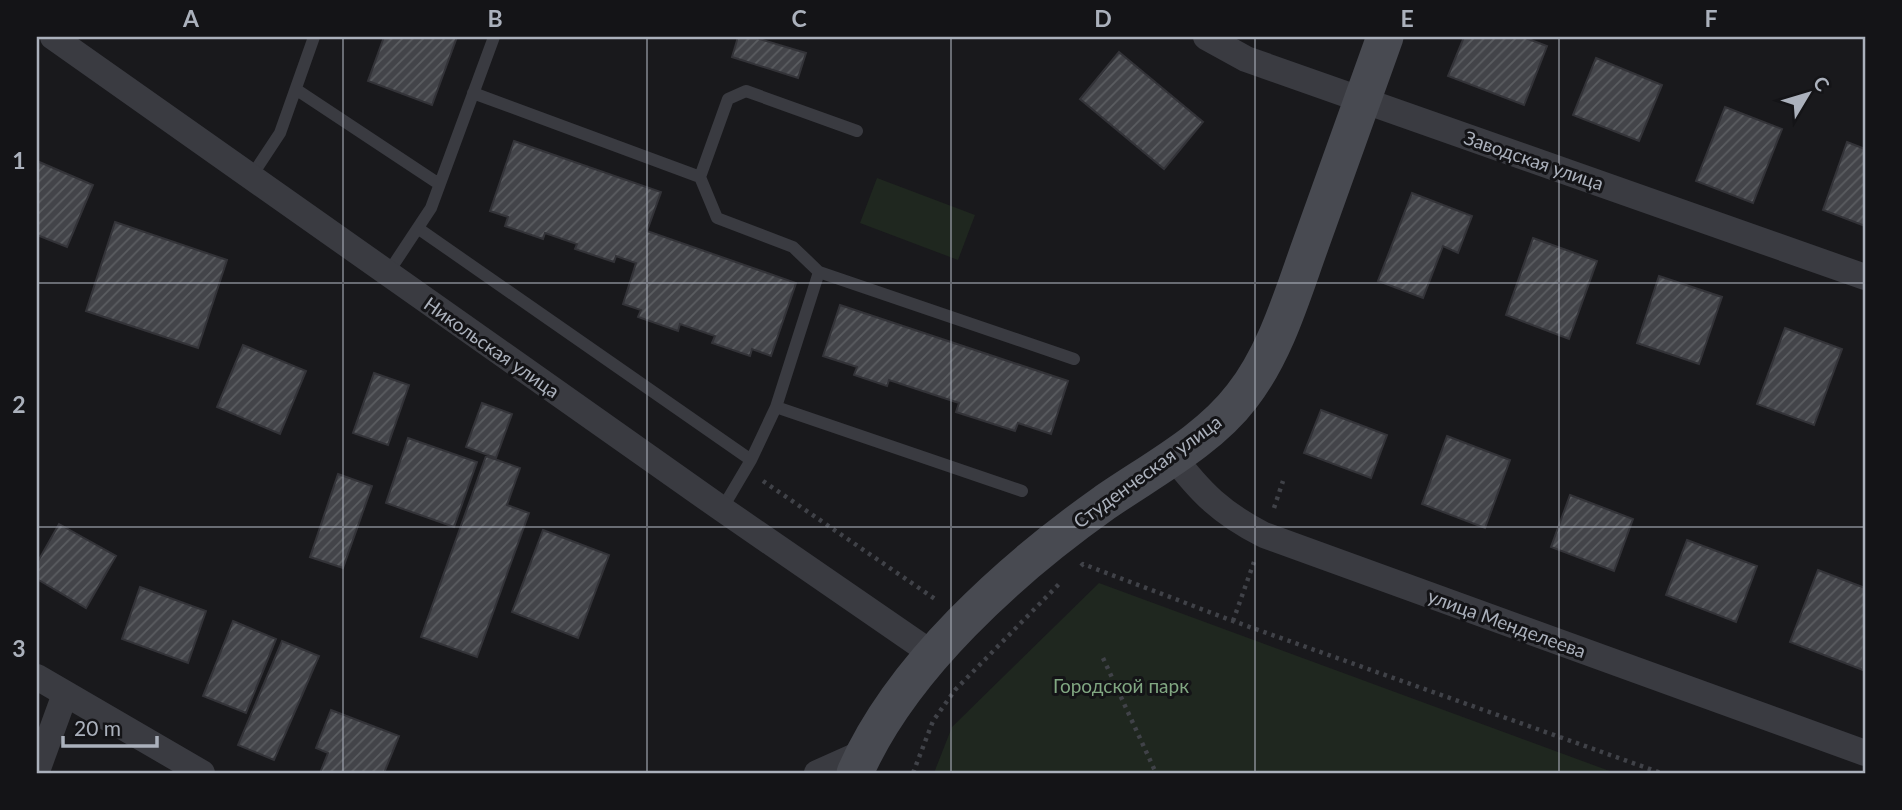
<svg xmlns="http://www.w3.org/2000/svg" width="1902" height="810" font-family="Lato,sans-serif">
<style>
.park{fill:#1f271f}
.building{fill:url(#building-hatch);stroke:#333338;stroke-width:2}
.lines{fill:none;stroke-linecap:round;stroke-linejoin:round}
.path{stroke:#404248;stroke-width:4.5;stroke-dasharray:3.5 5;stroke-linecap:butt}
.lane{stroke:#3a3b41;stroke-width:12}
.street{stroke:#3a3b41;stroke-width:26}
.secondary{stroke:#484a51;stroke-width:37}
.grid{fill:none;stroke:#abb1bc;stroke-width:2;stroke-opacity:0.55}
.labels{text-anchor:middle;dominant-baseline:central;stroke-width:6;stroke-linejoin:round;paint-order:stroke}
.street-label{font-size:19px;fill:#abb1bc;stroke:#141417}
.park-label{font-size:19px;fill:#81a782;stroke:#141417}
.neatline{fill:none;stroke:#abb1bc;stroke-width:2.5}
.grid-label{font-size:23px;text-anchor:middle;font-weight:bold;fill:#abb1bc}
</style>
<defs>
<pattern id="building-hatch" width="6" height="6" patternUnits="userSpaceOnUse" patternTransform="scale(1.75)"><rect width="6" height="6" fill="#434449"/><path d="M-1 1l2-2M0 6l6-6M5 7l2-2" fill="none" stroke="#5b5d61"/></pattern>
</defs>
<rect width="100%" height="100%" fill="#19191c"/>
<!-- park -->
<path class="park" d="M877,178l98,37 -17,45 -98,-37z
M1099,583l516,190h-681l18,-46z"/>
<!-- building -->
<path class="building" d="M384,37h73l-25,68 -64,-24z
M738,37h15l53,16 -8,25 -66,-21z
M1464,37h59l24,9 -23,59 -76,-29z
M1119,52l84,70 -39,47 -84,-70z
M1596,58l66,27 -23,56 -66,-26z
M1725,107l57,22 -29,74 -57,-22z
M514,141l147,51 -14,39 149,52 -25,73 -19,-7 -2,7 -38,-13 3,-7 -35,-12 -2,7 -40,-14 3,-7 -18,-6 13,-41 -20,-7 -2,6 -39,-13 2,-5 -32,-11 -2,6 -38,-13 3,-9 -18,-6z
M1847,142l18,7v77l-42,-16z
M37,161l56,24 -26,62 -30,-12z
M1412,193l60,23 -14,37 -15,-7 -20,52 -45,-17z
M115,222l112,38 -29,88 -112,-37z
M1533,238l64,23 -28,78 -63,-24z
M1659,276l63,21 -23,67 -62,-21z
M840,305l228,76 -17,53 -33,-11 -3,8 -59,-19 3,-9 -70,-23 -2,6 -33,-11 3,-8 -34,-11z
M1785,328l57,21 -28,76 -57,-21z
M243,345l63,26 -26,63 -63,-27z
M374,373l35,12 -21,60 -35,-12z
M482,403l30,11 -16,44 -30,-11z
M1321,410l66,25 -16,43 -67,-25z
M1447,436l63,24 -25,68 -63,-24z
M408,438l69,24 -23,65 -68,-24z
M486,456l34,12 -13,37 22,8 -52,144 -56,-20z
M338,474l34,12 -29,82 -33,-11z
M1570,495l63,24 -19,52 -63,-24z
M59,524l57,32 -30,52 -49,-29v-16z
M543,530l66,25 -31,83 -66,-26z
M1687,540l70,26 -21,56 -70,-27z
M1818,570l47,18 -2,82 -73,-28z
M140,587l66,24 -18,52 -66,-24z
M233,621l43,18 -30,74 -43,-17z
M282,641l37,15 -45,104 -36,-15z
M331,710l68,26 -15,37h-64l8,-20 -12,-5z"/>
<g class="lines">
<!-- path -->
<path class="path" d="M763,481l175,120
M1274,508l9,-27
M1081,566l2,-2 150,57 428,152
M1233,621l21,-59
M1103,658l53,115
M913,773l20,-52 22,-31 105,-107"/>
<!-- lane -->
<path class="lane" d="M297,90l142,94
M473,93l227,84 17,41 76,29 26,25 -43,135 -25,53 -29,49
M251,177l29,-44 34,-96
M700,177l28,-78 18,-8 111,40
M419,229l332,231
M819,272l255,87
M388,273l43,-65 63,-171
M776,407l246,84"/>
<!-- street -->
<path class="street" d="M53,37l669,472 212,146
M1206,37l40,22 619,218
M1172,455c29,38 49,58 92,80l601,218
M37,677l165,96
M37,771l28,-77
M817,773l47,-21"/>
<!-- secondary -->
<path class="secondary" d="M855,773c46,-106 156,-204 249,-270 46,-32 104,-62 138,-107 33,-42 50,-100 68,-150 25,-69 50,-139 75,-209"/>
</g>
<!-- grid -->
<path class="grid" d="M343,37v736M647,37v736M951,37v736M1255,37v736M1559,37v736M37,283h1828M37,527h1828"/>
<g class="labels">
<!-- street labels -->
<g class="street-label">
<text transform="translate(1534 160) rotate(19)">Заводская улица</text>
<text transform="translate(492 347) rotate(35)">Никольская улица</text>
<text transform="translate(1147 471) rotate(-36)">Студенческая улица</text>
<text transform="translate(1507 623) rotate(20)">улица Менделеева</text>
</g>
<!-- park labels -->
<g class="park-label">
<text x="1121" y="685">Городской парк</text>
</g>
</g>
<!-- border -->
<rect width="1902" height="810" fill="none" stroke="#141417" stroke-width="77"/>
<!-- north arrow -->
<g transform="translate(1808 94) rotate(52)" stroke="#141417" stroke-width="5" paint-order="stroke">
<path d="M0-5L12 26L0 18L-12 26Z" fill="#abb1bc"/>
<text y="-10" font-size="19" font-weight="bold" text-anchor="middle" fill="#abb1bc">С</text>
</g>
<!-- scale -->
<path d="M63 736v10h94v-10" fill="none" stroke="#abb1bc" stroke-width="3.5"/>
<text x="74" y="736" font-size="21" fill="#abb1bc" stroke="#141417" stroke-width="5" paint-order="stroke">20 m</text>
<rect x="38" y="38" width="1826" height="734" class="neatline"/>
<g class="grid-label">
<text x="191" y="27">A</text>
<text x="495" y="27">B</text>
<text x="799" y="27">C</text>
<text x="1103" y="27">D</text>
<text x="1407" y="27">E</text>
<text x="1711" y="27">F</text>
<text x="19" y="169">1</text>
<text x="19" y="413">2</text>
<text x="19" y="657">3</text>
</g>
</svg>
